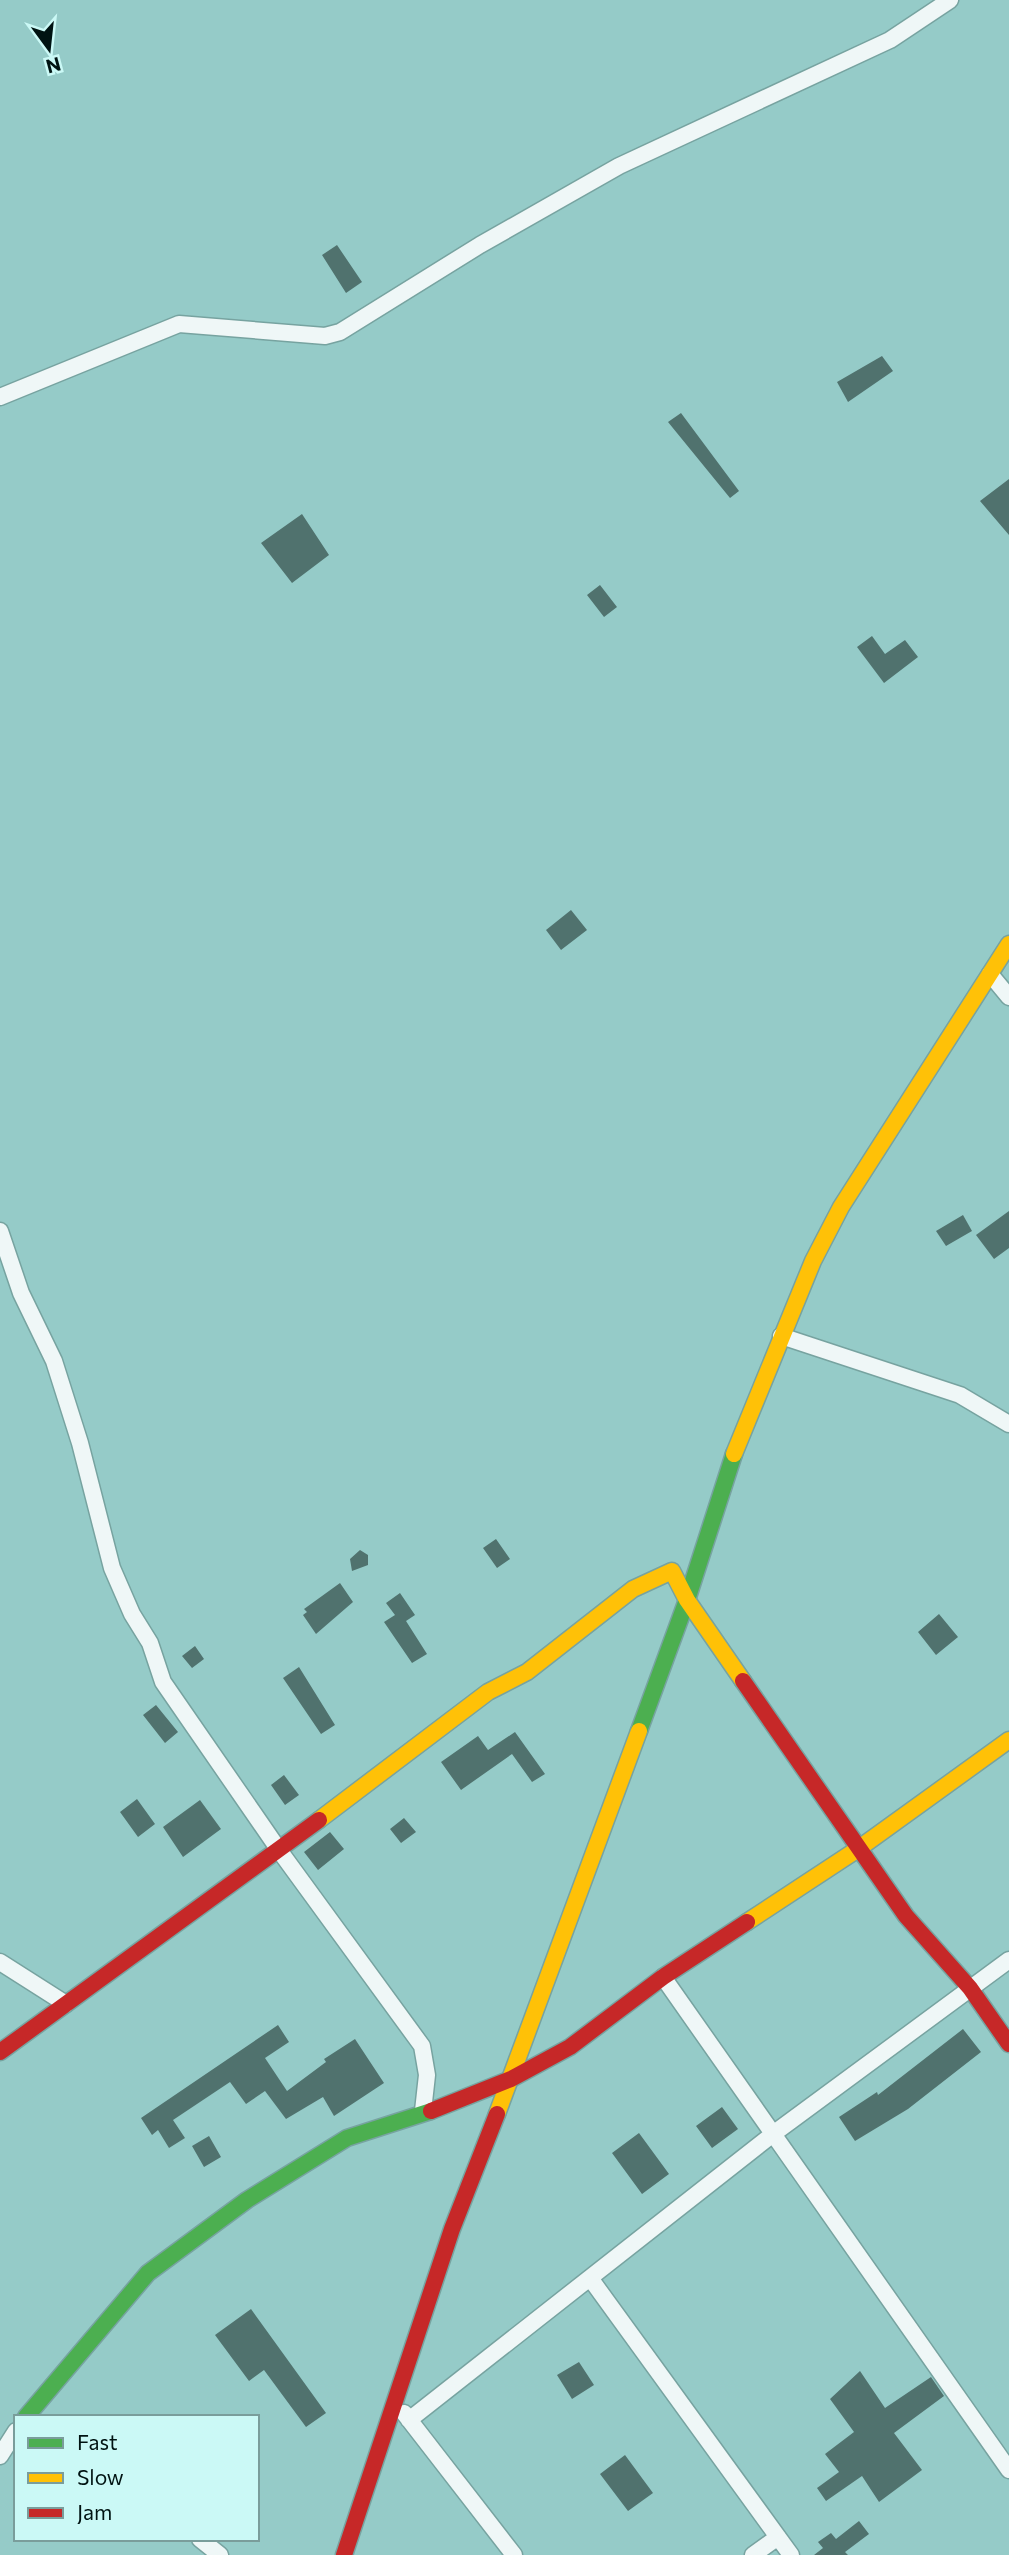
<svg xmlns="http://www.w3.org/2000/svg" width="1009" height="2555" font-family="Commissioner,sans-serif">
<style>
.building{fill:#50726e}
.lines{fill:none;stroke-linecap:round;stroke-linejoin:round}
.street-casing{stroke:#77a3a0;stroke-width:19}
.fast-casing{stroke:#77a3a0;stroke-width:19}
.slow-casing{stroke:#77a3a0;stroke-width:19}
.jam-casing{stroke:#77a3a0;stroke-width:19}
.street{stroke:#eff7f7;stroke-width:16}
.fast{stroke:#4caf50;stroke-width:16}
.slow{stroke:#ffc107;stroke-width:16}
.jam{stroke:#c62828;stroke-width:16}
</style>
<rect width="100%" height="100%" fill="#95cbc8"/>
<!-- building -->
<path class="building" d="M337,245l25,37 -16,11 -24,-38z
M882,356l11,15 -45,31 -11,-20z
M681,413l58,78 -9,7 -62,-76z
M1009,479v56l-29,-34z
M302,514l27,41 -37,28 -31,-40z
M600,585l17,22 -13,10 -17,-22z
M872,636l13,18 20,-14 13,17 -34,26 -27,-36z
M571,910l16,20 -26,20 -15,-20z
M1009,1211v37l-15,11 -18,-24z
M963,1215l9,16 -26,15 -10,-15z
M496,1539l14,20 -13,9 -14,-20z
M360,1550l8,5v10l-16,6 -2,-12z
M340,1583l13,19 -37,32 -13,-19 4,-3 -3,-3z
M400,1593l15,22 -9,6 21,33 -15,9 -28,-41 11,-7 -9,-12z
M939,1614l19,23 -22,18 -18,-23z
M195,1646l9,13 -12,9 -10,-12z
M299,1667l36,58 -14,9 -38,-56z
M156,1705l22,27 -13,11 -22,-28z
M515,1732l30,42 -13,8 -20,-28 -51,36 -20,-28 37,-26 10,14z
M284,1775l15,20 -14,10 -14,-20z
M137,1799l18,25 -17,13 -18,-25z
M200,1800l21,29 -38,28 -20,-30z
M404,1818l12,14 -15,11 -11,-14z
M330,1832l14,17 -26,21 -14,-18z
M278,2025l11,17 -24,16 22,33 39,-29 -2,-3 31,-20 29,44 -50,33 -11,-19 -37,22 -21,-28 -19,13 -16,-22 -57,38 12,18 -16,10 -11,-18 -6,5 -11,-17z
M963,2029l18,23 -73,57 -53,32 -16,-24 38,-25 1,3z
M722,2107l16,22 -26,19 -16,-22z
M639,2133l30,41 -27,20 -30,-41z
M209,2136l12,21 -17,10 -12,-21z
M251,2309l75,104 -20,14 -42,-57 -15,11 -34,-46z
M579,2362l15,23 -22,14 -15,-24z
M860,2371l25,37 46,-31 13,19 -50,37 28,37 -43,32 -17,-26 -36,25 -9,-13 22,-16 -14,-18 29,-22 -24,-33z
M625,2455l28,38 -25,18 -28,-37z
M859,2521l10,13 -24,18 3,3h-34l9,-7 -5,-6 13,-9 5,6z"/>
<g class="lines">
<defs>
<path id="street" d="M0,397l179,-73 146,12 15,-4 140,-87 139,-79 271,-126 60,-40
M990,974l19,23
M0,1231l21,62 33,68 26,82 32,125 20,46 18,29 13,39 116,168 143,196 5,29 -4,36
M781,1336l179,59 49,29
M0,1962l66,42
M663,1977l346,493
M590,2278l201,277
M404,2413l110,142
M409,2420l364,-286 236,-174
M0,2456l16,-25
M200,2539l20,16
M753,2555l25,-18"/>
<path id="fast" d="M639,1731l48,-131 47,-146
M26,2417l122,-144 99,-73 100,-62 84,-27"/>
<path id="slow" d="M734,1454l79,-193 28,-54 168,-263
M319,1820l169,-128 39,-20 106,-83 39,-18 15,29 56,81
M747,1922l111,-73 151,-109
M497,2114l142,-383"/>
<path id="jam" d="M743,1681l163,235 64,72 39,56
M0,2052l319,-232
M431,2111l80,-32 59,-32 93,-70 84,-55
M344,2555l108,-326 45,-115"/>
</defs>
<!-- street casing -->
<use href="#street" class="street-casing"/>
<!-- fast casing -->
<use href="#fast" class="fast-casing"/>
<!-- slow casing -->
<use href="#slow" class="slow-casing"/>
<!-- jam casing -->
<use href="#jam" class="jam-casing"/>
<!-- street -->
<use href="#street" class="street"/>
<!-- fast -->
<use href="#fast" class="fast"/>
<!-- slow -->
<use href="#slow" class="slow"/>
<!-- jam -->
<use href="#jam" class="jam"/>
</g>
<!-- legend -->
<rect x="14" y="2415" width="245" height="126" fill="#cbf9f6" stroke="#7a9d9b" stroke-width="2"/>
<rect x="28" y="2438" width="35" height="10" fill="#4caf50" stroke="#7a9d9b" stroke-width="2"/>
<text x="77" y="2450" font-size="21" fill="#001312">Fast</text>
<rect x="28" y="2473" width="35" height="10" fill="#ffc107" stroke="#7a9d9b" stroke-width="2"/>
<text x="77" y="2485" font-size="21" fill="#001312">Slow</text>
<rect x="28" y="2508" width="35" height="10" fill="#c62828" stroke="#7a9d9b" stroke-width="2"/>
<text x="77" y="2520" font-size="21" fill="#001312">Jam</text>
<!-- north arrow -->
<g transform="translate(49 49) rotate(165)" stroke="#cbf9f6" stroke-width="5" paint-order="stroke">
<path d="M0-5L12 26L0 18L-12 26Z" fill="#001312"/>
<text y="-10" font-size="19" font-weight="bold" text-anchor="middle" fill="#001312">N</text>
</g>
</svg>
